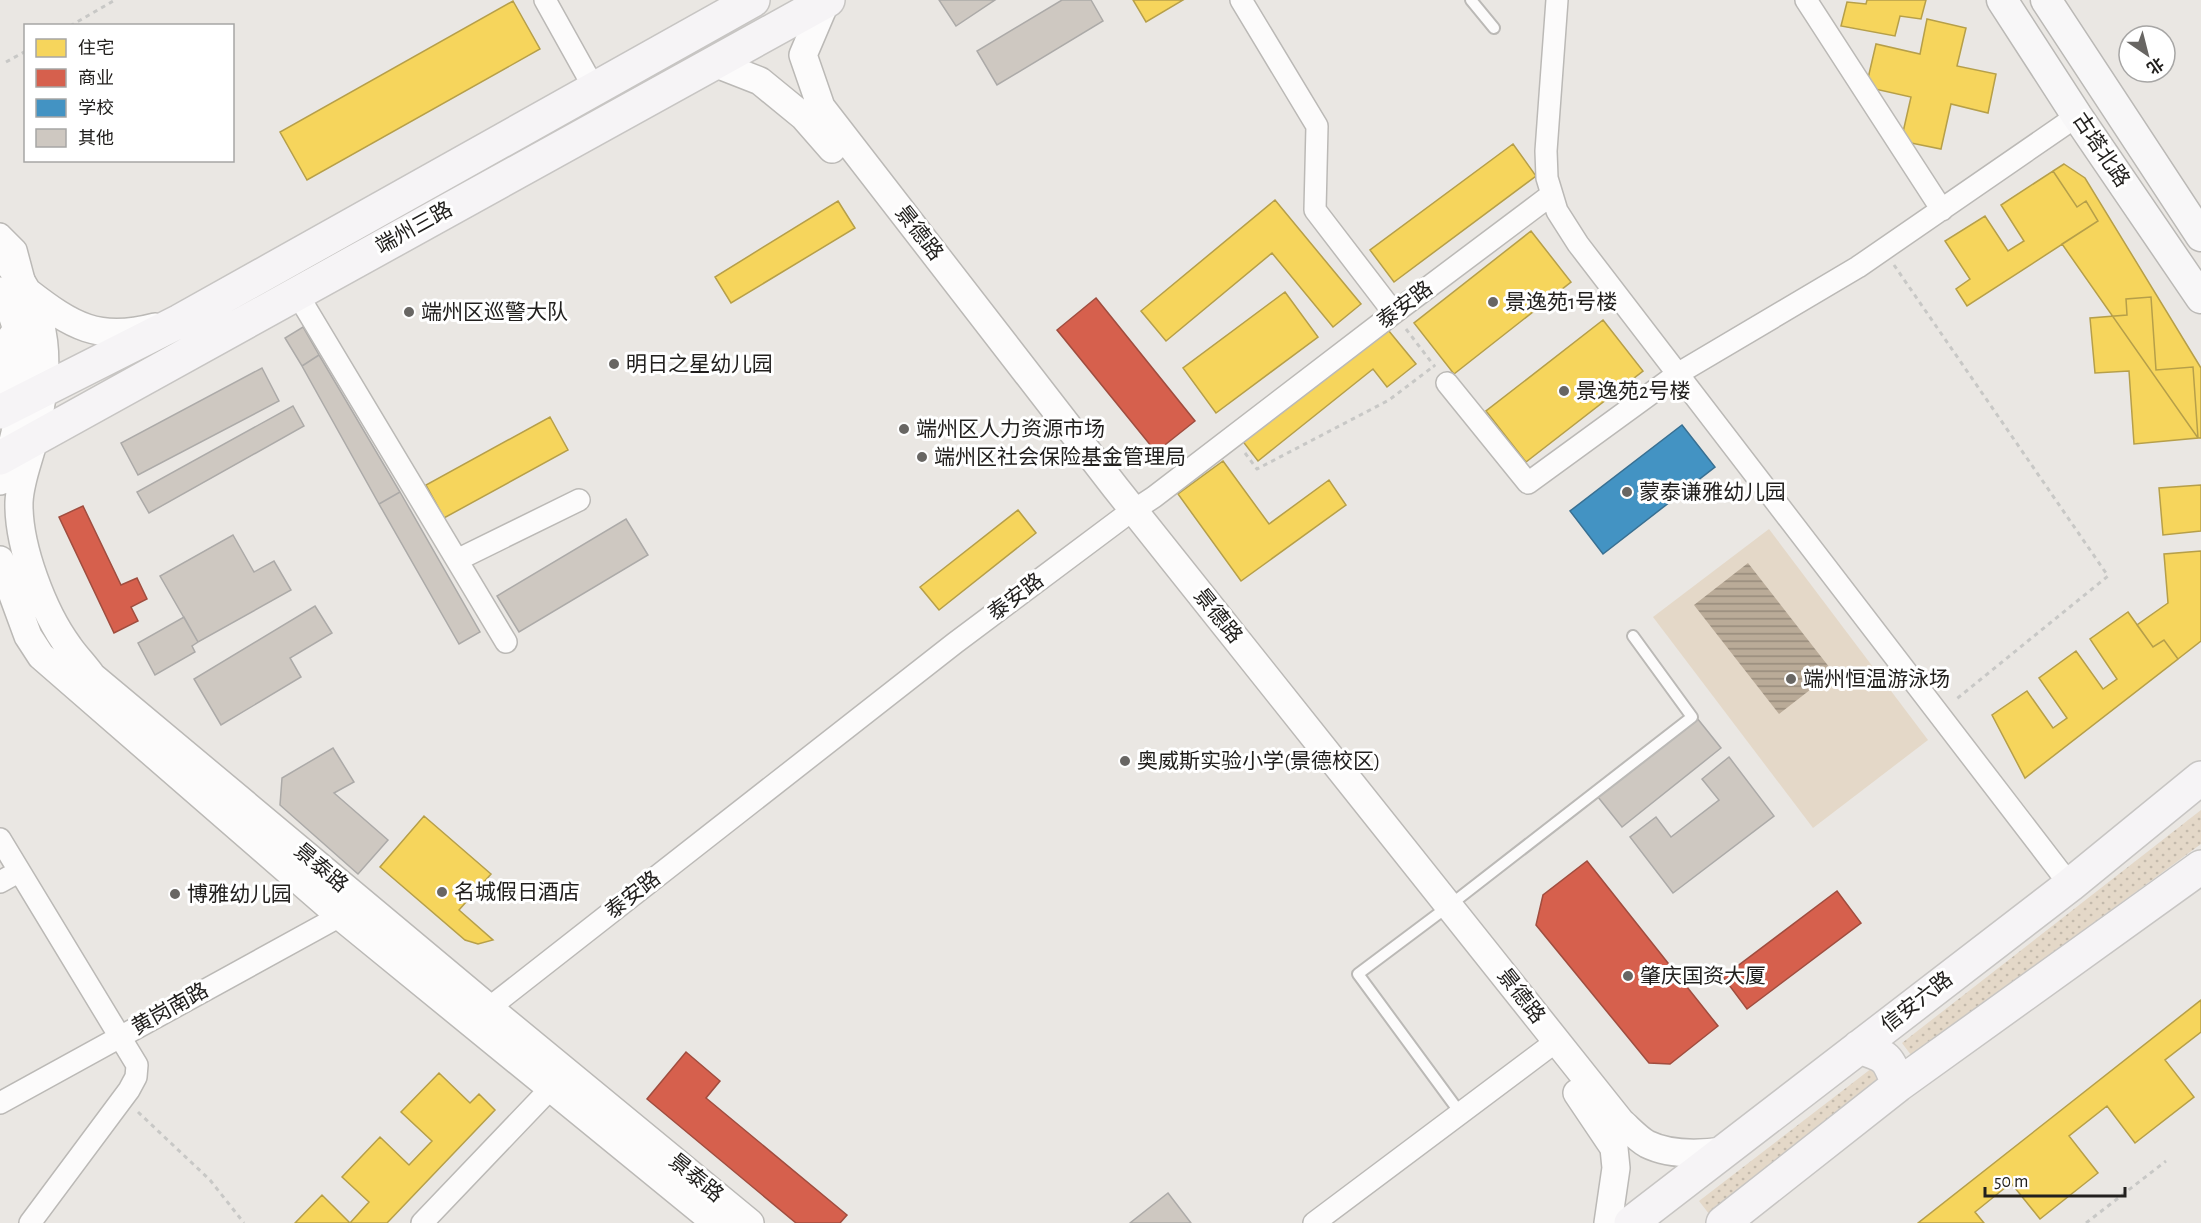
<svg xmlns="http://www.w3.org/2000/svg" width="2201" height="1223" font-family="'Alegreya Sans','Noto Sans SC',sans-serif">
<style>
.grass{fill:url(#grass-dots)}
.pitch{fill:#e4d8c8}
.water{fill:url(#water-rules)}
.homes{fill:#f6d55c;stroke:#b69f49;stroke-width:1.5}
.shops{fill:#d6604d;stroke:#a04d3f;stroke-width:1.5}
.schools{fill:#4393c3;stroke:#397092;stroke-width:1.5}
.building{fill:#cec8c1;stroke:#acaaa8;stroke-width:1.5}
.lines{fill:none;stroke-linecap:round;stroke-linejoin:round}
.service-casing{stroke:#bbb9b6;stroke-width:14}
.minor-casing{stroke:#bbb9b6;stroke-width:24}
.tertiary-casing{stroke:#bbb9b6;stroke-width:30}
.secondary-casing{stroke:#bbb9b6;stroke-width:33}
.primary-casing{stroke:#c7c5c3;stroke-width:36}
.path{stroke:#c8c8c6;stroke-width:3;stroke-dasharray:4.5 4.5;stroke-linecap:butt}
.service{stroke:#fcfbfb;stroke-width:10}
.minor{stroke:#fcfbfb;stroke-width:21}
.tertiary{stroke:#fcfbfb;stroke-width:27}
.secondary{stroke:#f8f7f8;stroke-width:30}
.primary{stroke:#f6f4f6;stroke-width:33}
.poi-dot{fill:#686663;stroke:#fff;stroke-width:2}
.labels{text-anchor:middle;dominant-baseline:central;stroke-width:6;stroke-linejoin:round;paint-order:stroke}
.street-label{font-size:21px;fill:#22201e;stroke:#fff}
.poi-label{font-size:21px;fill:#22201e;stroke:#fff;text-anchor:start}
</style>
<defs>
<pattern id="grass-dots" width="8" height="8" patternUnits="userSpaceOnUse" patternTransform="scale(1.5)"><rect width="8" height="8" fill="#e4d8c8"/><path d="M2 2h.1M6 6h.1" fill="none" stroke="#c3b9ab" stroke-width="1.8" stroke-linecap="round"/></pattern>
<pattern id="water-rules" width="6" height="5" patternUnits="userSpaceOnUse" patternTransform="scale(1.5)"><rect width="6" height="5" fill="#baab98"/><path d="M0 2.5h6" fill="none" stroke="#978b7b"/></pattern>
</defs>
<rect width="100%" height="100%" fill="#eae7e3"/>
<!-- grass -->
<path class="grass" d="M2201,810v34l-102,75 -182,144 -15,-20z
M1872,1068l15,19 -174,132 -14,-18z"/>
<!-- pitch -->
<path class="pitch" d="M1769,529l159,211 -115,88 -160,-211z"/>
<!-- water -->
<path class="water" d="M1748,563l85,109 -54,42 -85,-109z"/>
<!-- homes -->
<path class="homes" d="M1133,0h50l-37,22z
M1867,0h59l-5,19 -21,-3 -5,20 -54,-10 6,-24 19,2z
M513,1l27,48 -233,131 -27,-48z
M1927,19l39,9 -9,38 39,8 -8,39 -37,-9 -10,45 -40,-8 10,-44 -45,-10 10,-43 44,10z
M1513,144l23,32 -142,106 -24,-32z
M2064,164l21,14 116,190v70h-3l-136,-194 36,-23 -12,-20 -9,6 -24,-36z
M2053,171l24,36 9,-6 12,20 -131,85 -11,-17 14,-10 -25,-38 40,-25 23,35 16,-10 -23,-36z
M1275,200l86,104 -28,23 -61,-74 -106,88 -25,-30z
M838,201l17,27 -124,75 -16,-26z
M1531,231l40,51 -117,92 -40,-51z
M1285,292l33,45 -102,76 -33,-45z
M2151,297l5,73 37,-3 5,71 -64,6 -5,-73 -34,2 -5,-55 37,-3 -1,-16z
M1603,320l40,51 -117,91 -40,-51z
M1384,325l32,39 -29,23 -14,-18 -115,92 -17,-22z
M550,417l18,33 -124,68 -18,-33z
M1223,461l46,63 60,-44 17,25 -105,76 -63,-87z
M2201,485v46l-38,4 -4,-47z
M1018,510l18,23 -97,77 -19,-23z
M2201,551v90l-23,18 -14,-19 -11,7 -16,-22 31,-22 -4,-49z
M2128,612l25,35 11,-7 14,19 -153,119 -33,-63 35,-24 26,37 14,-10 -28,-40 37,-27 27,38 14,-10 -27,-40z
M424,816l67,58 -32,36 34,30 -15,4 -13,-4 -85,-73z
M2201,1000v32l-36,28 29,37 -59,46 -28,-37 -38,30 29,37 -58,46 -29,-36 -36,29 9,11h-66z
M439,1073l31,30 9,-9 16,16 -108,113h-92l27,-28 28,28 19,-21 -27,-25 38,-40 29,28 23,-24 -31,-29z"/>
<!-- shops -->
<path class="shops" d="M1096,298l99,123 -39,31 -99,-122z
M83,506l38,79 16,-7 10,21 -16,8 7,14 -24,12 -55,-116z
M1587,861l131,165 -48,38 -21,-1 -113,-138 7,-30z
M1837,891l24,32 -114,86 -24,-32z
M686,1052l34,29 -14,17 141,117 -7,8h-44l-149,-124z"/>
<!-- schools -->
<path class="schools" d="M1682,425l33,42 -112,87 -33,-43z"/>
<!-- building -->
<path class="building" d="M939,0h56l-39,26z
M1062,0h29l12,21 -106,64 -20,-34z
M303,327l16,28 -17,11 -17,-28z
M319,355l81,137 -21,12 -77,-138z
M262,368l17,33 -141,74 -17,-32z
M293,406l11,20 -155,87 -12,-21z
M400,492l80,140 -21,12 -80,-140z
M626,519l22,36 -129,77 -22,-36z
M233,535l21,37 20,-11 17,29 -93,52 -38,-66z
M315,606l17,27 -42,25 11,19 -80,48 -27,-46z
M184,617l14,25 -6,4 3,6 -40,23 -17,-32z
M1697,718l24,30 -99,79 -24,-30z
M333,748l21,34 -20,11 54,47 -30,34 -78,-69 2,-27z
M1729,757l45,59 -101,77 -43,-56 26,-20 15,20 48,-37 -17,-21z
M1168,1193l23,30h-61z"/>
<g class="lines">
<defs>
<path id="service" d="M1471,0l23,28
M1461,1114l-103,-140 92,-69 242,-188 -59,-81"/>
<path id="minor" d="M545,0l49,88
M1241,0l76,126 -2,84 79,103
M1557,0l-11,151 1,27 10,33 21,33 492,641
M1806,0l136,210
M0,234l16,16 8,30
M296,292l210,350
M1447,383l81,100 151,-110 179,-106 219,-151
M457,560l122,-60
M0,839l137,226 -1,12 -7,13 -99,133
M0,882l18,-10
M489,1008l466,-365 167,-125 32,-21 240,-184 157,-118
M0,1103l340,-187
M422,1223l129,-135
M1314,1223l232,-174"/>
<path id="tertiary" d="M826,1l-23,54 18,52 294,380 506,635c8,7 17,17 26,22 22,11 54,10 77,7
M714,63l46,18 44,36 28,32
M0,255c55,57 50,113 34,184 -5,21 -14,41 -15,63 -1,44 24,110 50,145 7,10 16,19 23,29l397,332 261,215
M0,291c37,59 23,129 0,190
M28,292c44,34 70,50 127,35
M0,383l8,-19 4,-28
M0,560l28,76 13,20 299,260 376,307
M1577,1093l37,55 2,20 -8,55"/>
<path id="secondary" d="M2002,0l75,116 124,182
M2046,0l155,236"/>
<path id="primary" d="M0,412l180,-91 573,-321
M0,458l828,-458
M1859,1047c28,9 29,10 39,38
M1631,1223l439,-338 131,-107
M1723,1223l175,-138 303,-218"/>
</defs>
<!-- service casing -->
<use href="#service" class="service-casing"/>
<!-- minor casing -->
<use href="#minor" class="minor-casing"/>
<!-- tertiary casing -->
<use href="#tertiary" class="tertiary-casing"/>
<!-- secondary casing -->
<use href="#secondary" class="secondary-casing"/>
<!-- primary casing -->
<use href="#primary" class="primary-casing"/>
<!-- path -->
<path class="path" d="M70,26l45,-26
M6,62l20,-11
M1894,265l214,311 -154,125
M1406,329l29,38
M1245,453l12,16 132,-69 45,-34
M138,1112l72,68 34,43
M2086,1223l80,-62"/>
<!-- service -->
<use href="#service" class="service"/>
<!-- minor -->
<use href="#minor" class="minor"/>
<!-- tertiary -->
<use href="#tertiary" class="tertiary"/>
<!-- secondary -->
<use href="#secondary" class="secondary"/>
<!-- primary -->
<use href="#primary" class="primary"/>
</g>
<!-- markers -->
<g class="poi-dot">
<circle cx="1493" cy="302" r="6"/>
<circle cx="409" cy="312" r="6"/>
<circle cx="614" cy="364" r="6"/>
<circle cx="1564" cy="391" r="6"/>
<circle cx="904" cy="429" r="6"/>
<circle cx="922" cy="457" r="6"/>
<circle cx="1627" cy="492" r="6"/>
<circle cx="1791" cy="679" r="6"/>
<circle cx="1125" cy="761" r="6"/>
<circle cx="442" cy="892" r="6"/>
<circle cx="175" cy="894" r="6"/>
<circle cx="1628" cy="976" r="6"/>
</g>
<g class="labels">
<!-- street labels -->
<g class="street-label">
<text transform="translate(2101 150) rotate(56)">古塔北路</text>
<text transform="translate(414 228) rotate(-29)">端州三路</text>
<text transform="translate(919 233) rotate(52)">景德路</text>
<text transform="translate(1405 305) rotate(-37)">泰安路</text>
<text transform="translate(1016 597) rotate(-37)">泰安路</text>
<text transform="translate(1218 616) rotate(51)">景德路</text>
<text transform="translate(321 868) rotate(40)">景泰路</text>
<text transform="translate(633 895) rotate(-38)">泰安路</text>
<text transform="translate(1521 996) rotate(52)">景德路</text>
<text transform="translate(1917 1002) rotate(-38)">信安六路</text>
<text transform="translate(170 1009) rotate(-29)">黄岗南路</text>
<text transform="translate(696 1178) rotate(39)">景泰路</text>
</g>
<!-- poi labels -->
<g class="poi-label">
<text x="1505" y="302">景逸苑1号楼</text>
<text x="421" y="312">端州区巡警大队</text>
<text x="626" y="364">明日之星幼儿园</text>
<text x="1576" y="391">景逸苑2号楼</text>
<text x="916" y="429">端州区人力资源市场</text>
<text x="934" y="457">端州区社会保险基金管理局</text>
<text x="1639" y="492">蒙泰谦雅幼儿园</text>
<text x="1803" y="679">端州恒温游泳场</text>
<text x="1137" y="761">奥威斯实验小学(景德校区)</text>
<text x="454" y="892">名城假日酒店</text>
<text x="187" y="894">博雅幼儿园</text>
<text x="1640" y="976">肇庆国资大厦</text>
</g>
</g>
<!-- legend -->
<rect x="24" y="24" width="210" height="138" fill="#ffffff" stroke="#a7a6a5" stroke-width="1.5"/>
<rect x="36" y="39" width="30" height="18" fill="#f6d55c" stroke="#a7a6a5" stroke-width="1.5"/>
<text x="78" y="54" font-size="18" fill="#22201e">住宅</text>
<rect x="36" y="69" width="30" height="18" fill="#d6604d" stroke="#a7a6a5" stroke-width="1.5"/>
<text x="78" y="84" font-size="18" fill="#22201e">商业</text>
<rect x="36" y="99" width="30" height="18" fill="#4393c3" stroke="#a7a6a5" stroke-width="1.5"/>
<text x="78" y="114" font-size="18" fill="#22201e">学校</text>
<rect x="36" y="129" width="30" height="18" fill="#cec8c1" stroke="#a7a6a5" stroke-width="1.5"/>
<text x="78" y="144" font-size="18" fill="#22201e">其他</text>
<!-- north arrow -->
<g transform="translate(2147 54) rotate(145)"><circle r="28" fill="#ffffff" stroke="#a7a6a5" stroke-width="1.5"/>
<path d="M0-4.5L10 22L0 15L-10 22Z" fill="#686663"/>
<text y="-9" font-size="16" font-weight="bold" text-anchor="middle" fill="#22201e">北</text>
</g>
<!-- scale -->
<path d="M1985 1187v9h140v-9" fill="none" stroke="#22201e" stroke-width="3"/>
<text x="1994" y="1187" font-size="18" fill="#22201e" stroke="#ffffff" stroke-width="4.5" paint-order="stroke">50 m</text>
</svg>
